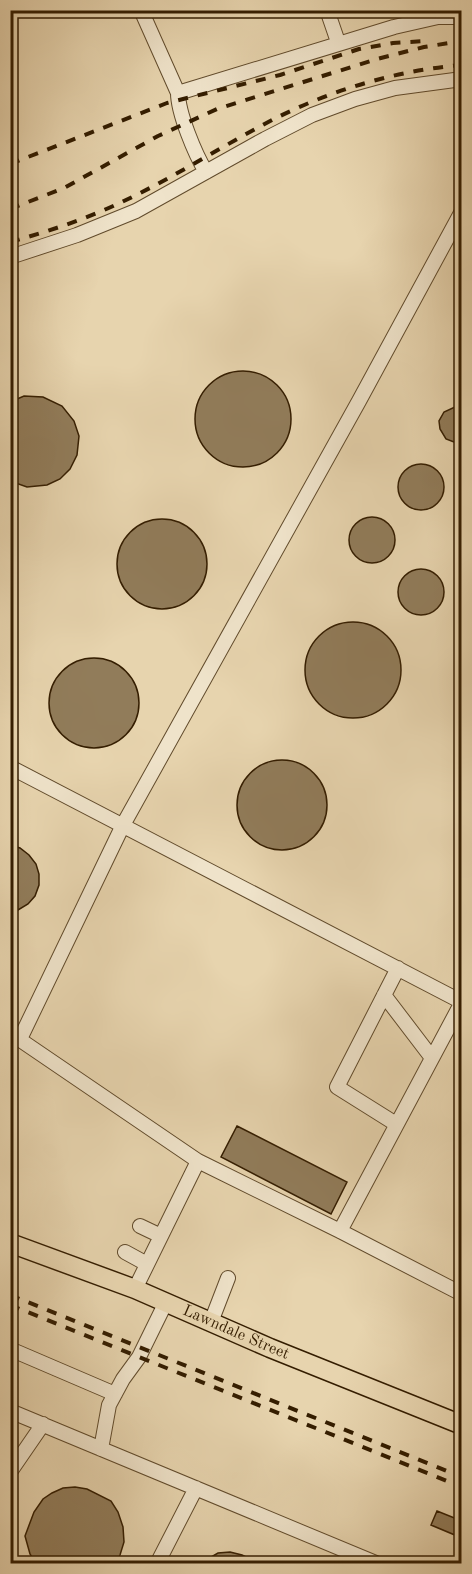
<svg xmlns="http://www.w3.org/2000/svg" width="472" height="1574" font-family="'Old Standard TT',serif">
<style>
.building{fill:#917c5a;stroke:#341d00;stroke-width:1.5}
.lines{fill:none;stroke-linecap:round;stroke-linejoin:round}
.minor-casing{stroke:#614b2c;stroke-width:16}
.major-casing{stroke:#341d00;stroke-width:21}
.minor{stroke:#efe3ca;stroke-width:14}
.major{stroke:#e7d4ae;stroke-width:18}
.rail{stroke:#341d00;stroke-width:4;stroke-dasharray:10 10;stroke-linecap:butt}
.labels{text-anchor:middle;dominant-baseline:central;stroke-width:5;stroke-linejoin:round;paint-order:stroke}
.street-label{font-size:16px;fill:#341d00;stroke:#efe3ca}
</style>
<rect width="100%" height="100%" fill="#e7d4ae"/>
<filter id="stains"><feTurbulence type="fractalNoise" baseFrequency=".00333" numOctaves="4"/><feColorMatrix values="0 0 0 0 .2 0 0 0 0 .09 0 0 0 0 .02 0 0 0 .5 -.17"/></filter>
<radialGradient id="worn" r=".72"><stop offset=".6" stop-color="#630" stop-opacity="0"/><stop offset="1" stop-color="#630" stop-opacity=".3"/></radialGradient>
<!-- building -->
<path class="building" d="M195 419a48 48 0 1 1 96 0a48 48 0 1 1-96 0Z
M24,396l19,1 19,9 12,15 5,15 -2,19 -7,14 -10,10 -13,6 -20,2 -17,-6v-79z
M457,406l5,1v35h-8l-8,-3 -6,-10 -1,-8 5,-9z
M398 487a23 23 0 1 1 46 0a23 23 0 1 1-46 0Z
M349 540a23 23 0 1 1 46 0a23 23 0 1 1-46 0Z
M117 564a45 45 0 1 1 90 0a45 45 0 1 1-90 0Z
M398 592a23 23 0 1 1 46 0a23 23 0 1 1-46 0Z
M305 670a48 48 0 1 1 96 0a48 48 0 1 1-96 0Z
M49 703a45 45 0 1 1 90 0a45 45 0 1 1-90 0Z
M237 805a45 45 0 1 1 90 0a45 45 0 1 1-90 0Z
M10,845l10,3 9,7 7,9 3,10v11l-4,11 -7,8 -10,6 -8,2z
M237,1126l110,56 -16,32 -110,-57z
M75,1487l12,2 24,12 7,11 5,15 1,15 -4,13 -5,9h-79l-6,-10 -5,-18 9,-24 9,-13 9,-6 11,-5z
M437,1511l25,10v17l-31,-13z
M230,1552l12,3 19,9h-62l19,-11z"/>
<g class="lines">
<defs>
<path id="minor" d="M141,10l37,83 216,-66 44,-10h24
M327,10l11,32
M178,93c0,20 17,61 28,79
M10,257l67,-22 59,-24 129,-72 47,-24 43,-16 40,-11 67,-9
M10,767l452,235 -122,229
M384,995l48,63
M10,1033l188,128 142,70 122,63
M20,1039l103,-214 236,-424 103,-190
M396,1124l-59,-37 61,-119
M140,1226l21,10
M125,1252l22,12
M135,1289l63,-128
M211,1322l17,-44
M10,1349l105,45
M10,1411l368,153
M101,1449l8,-44 14,-26 16,-22 27,-55
M10,1472l33,-48
M157,1564l39,-76"/>
<g id="major">
<path id="s1" d="M10,1243l125,46 135,59 192,77"/>
</g>
</defs>
<!-- minor casing -->
<use href="#minor" class="minor-casing"/>
<!-- major casing -->
<use href="#major" class="major-casing"/>
<!-- minor -->
<use href="#minor" class="minor"/>
<!-- major -->
<use href="#major" class="major"/>
<!-- rail -->
<path class="rail" d="M10,164l157,-61 113,-28 79,-26 34,-6 33,-2
M10,209l54,-21 94,-52 59,-27 160,-50 47,-12 38,-6
M10,242c40,-11 79,-24 116,-42 52,-25 101,-57 152,-83 57,-28 121,-47 184,-52
M10,1295l452,182
M10,1305l452,182"/>
</g>
<g class="labels">
<!-- street labels -->
<g class="street-label">
<text stroke="none"><textPath href="#s1" startOffset="243">Lawndale Street</textPath></text>
</g>
</g>
<!-- margin -->
<rect width="472" height="1574" fill="none" stroke="#e7d4ae" stroke-width="36"/>
<rect x="12" y="12" width="448" height="1550" fill="none" stroke="#341d00" stroke-width="3"/>
<rect x="18" y="18" width="436" height="1538" fill="none" stroke="#341d00" stroke-width="1.5"/>
<rect width="100%" height="100%" filter="url(#stains)"/>
<rect width="100%" height="100%" fill="url(#worn)"/>
</svg>
